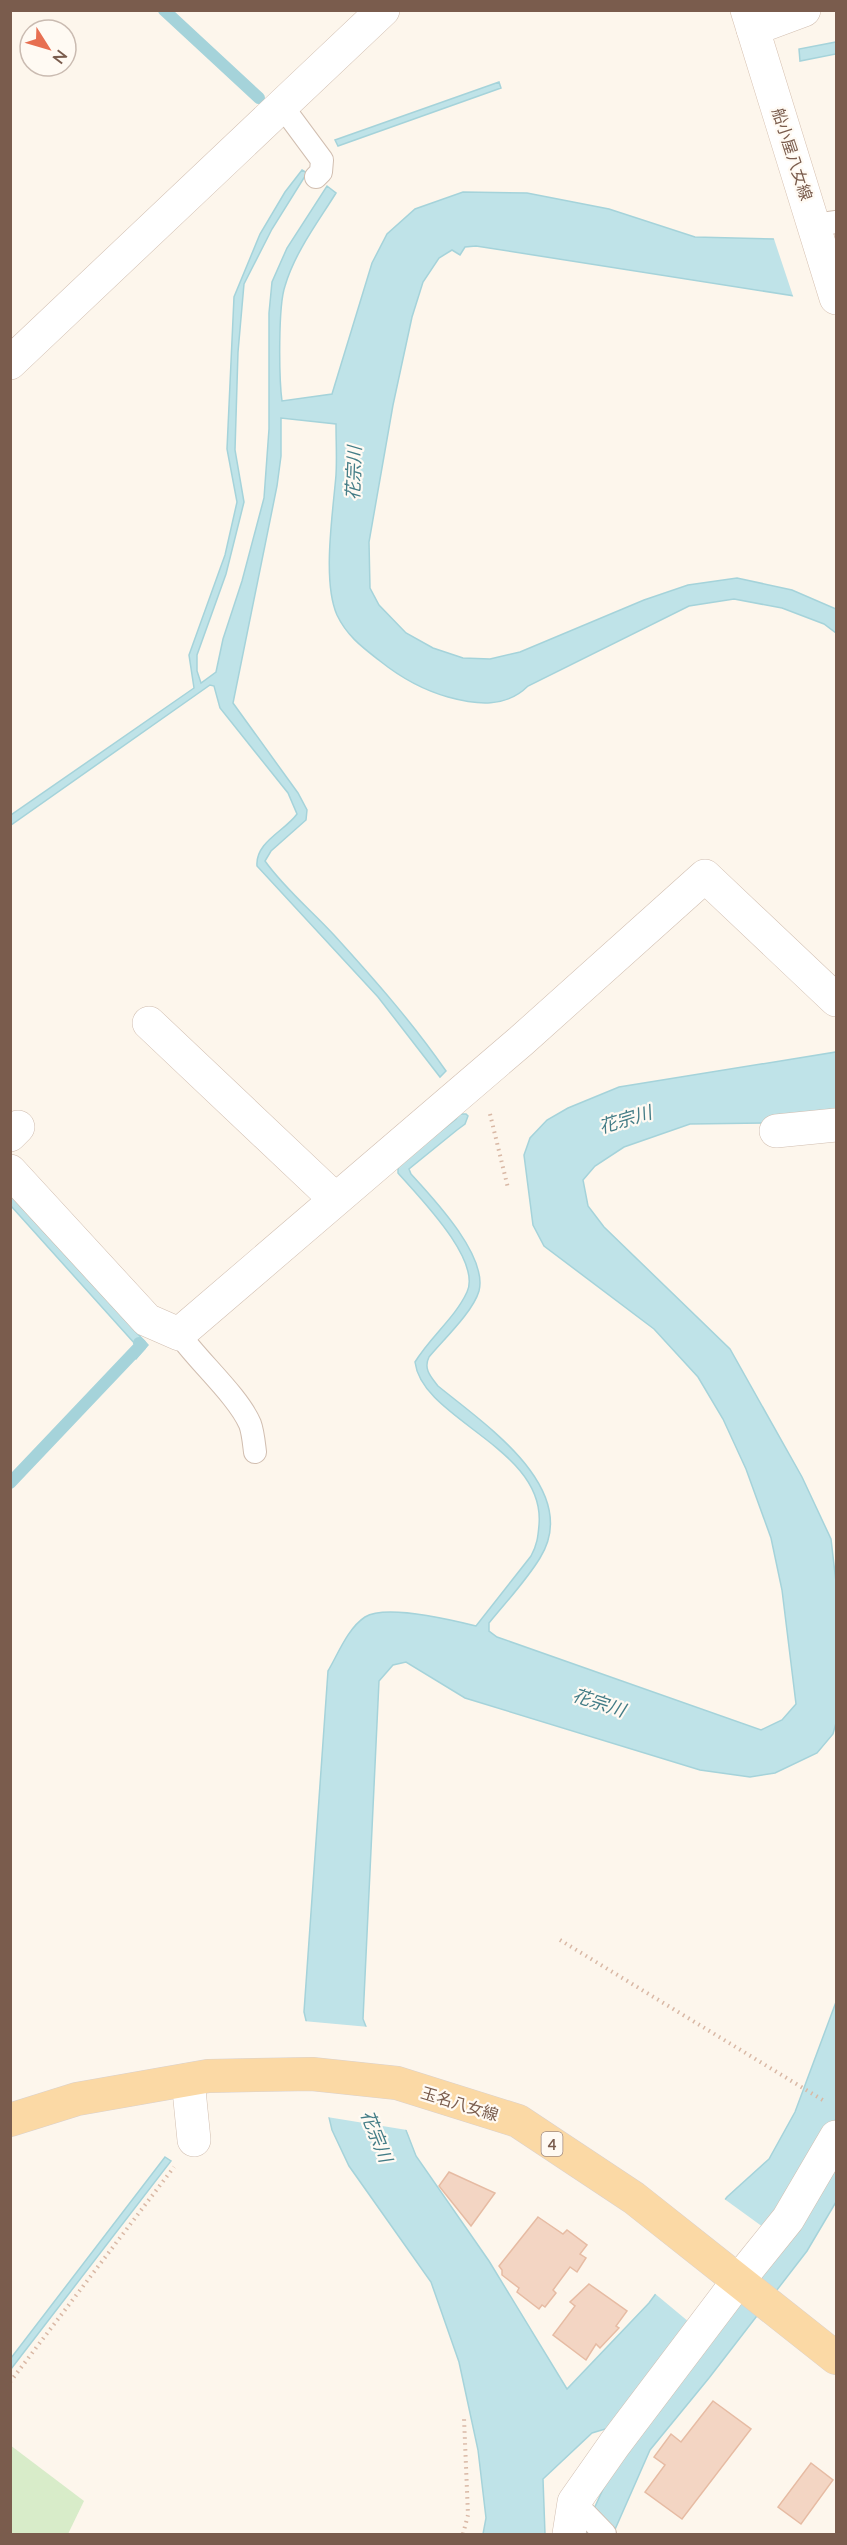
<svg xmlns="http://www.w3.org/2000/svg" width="847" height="2545" font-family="Lato,'Noto Sans JP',sans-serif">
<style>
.garden{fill:#d8ecc9}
.water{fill:#bfe3e8;stroke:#a5d3da;stroke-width:1.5}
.pier{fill:#fdf6ec}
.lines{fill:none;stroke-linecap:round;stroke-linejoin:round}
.stream{stroke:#a5d3da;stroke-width:12}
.building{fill:#f3d5c3;stroke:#e6bba3;stroke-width:1.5}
.lane-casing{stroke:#d1beb0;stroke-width:24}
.street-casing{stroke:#d1beb0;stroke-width:34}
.secondary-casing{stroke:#d6c0b0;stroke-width:34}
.primary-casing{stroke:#dad1cd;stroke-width:34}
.path{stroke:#d9b8a5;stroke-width:4;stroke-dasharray:1.5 4.5;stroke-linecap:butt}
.lane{stroke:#fff;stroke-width:22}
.street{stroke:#fff;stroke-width:33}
.secondary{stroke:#fff;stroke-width:33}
.primary{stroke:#fbd9a5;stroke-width:33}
.labels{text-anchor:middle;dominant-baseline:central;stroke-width:4.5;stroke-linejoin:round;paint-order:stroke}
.shield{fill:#fffaf3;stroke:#a28b7f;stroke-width:1.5}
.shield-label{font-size:15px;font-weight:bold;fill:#7a5c4d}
.street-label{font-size:16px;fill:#7a5c4d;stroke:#fffaf3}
.water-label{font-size:18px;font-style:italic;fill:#437c86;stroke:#fffaf3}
</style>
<rect width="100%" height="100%" fill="#fdf6ec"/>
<!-- garden -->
<path class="garden" d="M10,2445l74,56 -16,33h-57z"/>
<!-- water -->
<path class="water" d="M836,42v12l-36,7 -1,-12z
M499,82l2,6 -163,58 -3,-6z
M302,170l5,3 -35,56 -28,55 -6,68 -3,98 9,52 -18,72 -29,81v16l4,12 15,-11 7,-33 19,-58 22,-83 5,-69v-116l3,-31 15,-34 40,-62 9,7c-18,29 -41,59 -51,93 -7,20 -6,93 -3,115l50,-7 40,-131 15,-29 28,-25 48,-17 64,1 82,16 86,28 80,2 26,58 -325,-51 -11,1 -5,8 -8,-5 -13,8 -16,24 -11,35 -19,88 -24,137 1,46 9,17 27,28 27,15 30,10 27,1 30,-7 124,-52 44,-15 49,-7 55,12 44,19v24l-12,-9 -42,-16 -48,-9 -45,7 -161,80c-22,22 -51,19 -80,11 -25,-7 -48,-20 -68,-36 -18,-14 -33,-25 -43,-46 -15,-34 -4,-103 -1,-140 1,-17 0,-34 0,-51l-55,-6v38l-4,30 -44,217 65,90 9,17 -1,10 -35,31 -6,10c20,28 46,49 69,74 40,44 78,87 112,136l-6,6 -62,-80 -121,-131c-2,-24 28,-35 40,-52l-9,-21 -68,-85 -6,-22 -4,-1 -199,140v-10l183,-127 -5,-33 36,-100 12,-53 -10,-53 7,-152 26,-63 25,-42z
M836,1052v64l-65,7 -81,1 -66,23 -29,19 -12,14 5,26 16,21 126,122 72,128 29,62 5,43v141l-3,11 -16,19 -42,20 -25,4 -50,-7 -235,-72 -59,-36 -13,3 -14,16 -16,338 53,137 73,105 78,128 82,-86 78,-106 42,-38 26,-47 41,-110v117l-61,103 -165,210 -5,-3 -13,4 -49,46 2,55h-62l3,-16 -8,-68 -19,-88 -28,-80 -82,-116 -17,-36 -28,-118 24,-341c10,-17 20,-43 37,-54 21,-13 87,3 111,9l55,-70c6,-11 7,-19 8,-31 7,-77 -117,-105 -124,-163 15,-25 40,-44 52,-70 15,-32 -49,-96 -69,-119v-8l58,-46 3,-5h7l2,2 -3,8 -8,6 -48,39 2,5c22,24 77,82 68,117 -6,21 -36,49 -50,66 -6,12 2,20 9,29 45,37 145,103 102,172 -14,23 -34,44 -51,65v8l8,6 264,93 21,-10 14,-16 -14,-114 -11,-52 -25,-69 -23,-50 -25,-42 -44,-48 -110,-83 -11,-21 -9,-70 6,-17 17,-18 21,-12 51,-21z
M11,1196l137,149 -12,14 -6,-6 6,-8 -125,-139z
M165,2157l6,4 -160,208v-11z
M836,2162v40l-29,49 -98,127 -59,72 -37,84h-29l3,-10 29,-63z"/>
<!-- pier -->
<path class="pier" d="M836,231v66l-42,2 -21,-63z
M303,2021l66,6 49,127 -11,-24 -80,-13v5z
M723,2198l47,34 -75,95 -42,-35z"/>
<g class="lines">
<!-- stream -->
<path class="stream" d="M164,10l95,88
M10,1483l131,-138 -2,-2"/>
</g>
<!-- building -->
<path class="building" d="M449,2172l46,21 -24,33 -32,-40z
M538,2217l25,17 4,-4 20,15 -7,9 6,4 -9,14 -7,-5 -17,23 3,3 -11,14 -3,-2 -3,4 -22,-17 2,-4 -17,-13v-5l-3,-4z
M589,2284l38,27 -11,15 3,2 -19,20 -4,-4 -10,16 -33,-25 22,-29 -5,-4z
M713,2401l38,28 -69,90 -37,-27 20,-27 -11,-8 17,-23 10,8z
M811,2463l22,17 -32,44 -23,-17z"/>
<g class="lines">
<defs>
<path id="lane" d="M282,106l40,54 -1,12 -5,5
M815,225l21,-3
M179,1334c19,27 59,62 71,90 3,8 4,20 5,28
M574,2502l31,32"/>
<path id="street" d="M753,29l51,-19
M10,363l373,-353
M149,1023l186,176
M776,1131l60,-6
M10,1135l8,-8
M10,1171l137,149 32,14 342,-293 184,-165 131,124
M188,2080l6,60
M569,2534l5,-32 40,-57 124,-164 50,-62 48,-82"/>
<path id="secondary" d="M747,10l89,288"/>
<path id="primary" d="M10,2120l67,-21 131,-23 104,-2 85,9 121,38 116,77 202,160"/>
</defs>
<!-- lane casing -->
<use href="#lane" class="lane-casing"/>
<!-- street casing -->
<use href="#street" class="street-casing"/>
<!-- secondary casing -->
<use href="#secondary" class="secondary-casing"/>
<!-- primary casing -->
<use href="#primary" class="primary-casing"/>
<!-- path -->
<path class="path" d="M490,1114l18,74
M560,1940l266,162
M10,2382l164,-215
M463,2534l5,-19 -4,-97"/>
<!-- lane -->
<use href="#lane" class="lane"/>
<!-- street -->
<use href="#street" class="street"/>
<!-- secondary -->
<use href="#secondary" class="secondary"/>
<!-- primary -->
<use href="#primary" class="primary"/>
</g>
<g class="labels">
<!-- shield labels -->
<rect class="shield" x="541.5" y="2132" width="21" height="24" rx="4.5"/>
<g class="shield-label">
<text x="552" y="2144">4</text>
</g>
<!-- street labels -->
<g class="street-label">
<text transform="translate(793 154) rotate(72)">船小屋八女線</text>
<text transform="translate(460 2103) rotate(17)">玉名八女線</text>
</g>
<!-- water labels -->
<g class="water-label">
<text transform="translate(353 473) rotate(-88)">花宗川</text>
<text transform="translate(625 1119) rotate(-17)">花宗川</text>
<text transform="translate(599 1702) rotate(18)">花宗川</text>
<text transform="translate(377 2136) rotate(68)">花宗川</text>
</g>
</g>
<!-- border -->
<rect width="847" height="2545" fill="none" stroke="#7a5c4d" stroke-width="24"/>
<!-- north arrow -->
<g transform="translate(48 48) rotate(127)"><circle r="28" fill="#fffaf3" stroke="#cabbb1" stroke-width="1.5"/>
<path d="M0-4.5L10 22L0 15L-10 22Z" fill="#e76f51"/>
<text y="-9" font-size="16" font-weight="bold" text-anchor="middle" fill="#7a5c4d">N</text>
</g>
</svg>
